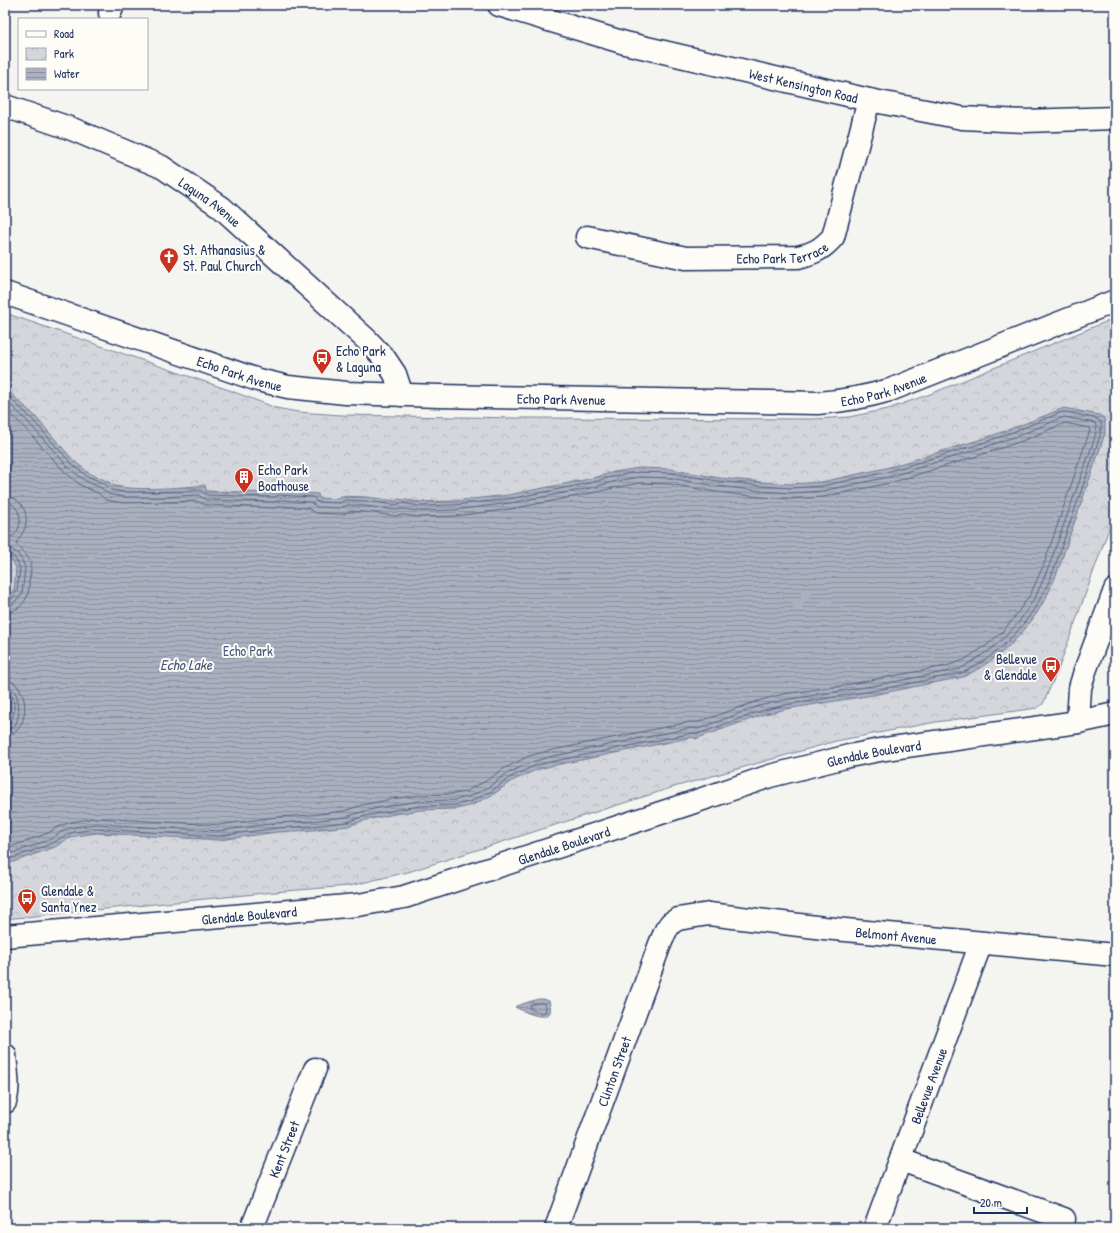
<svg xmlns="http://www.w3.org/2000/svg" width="1120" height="1233" font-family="'Patrick Hand',sans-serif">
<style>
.park{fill:url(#park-crowns);stroke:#78829c}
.water{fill:url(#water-rules);stroke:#717c98}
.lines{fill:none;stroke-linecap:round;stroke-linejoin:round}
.shore{stroke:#546385;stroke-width:1}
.minor-casing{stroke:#1b2f5e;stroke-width:25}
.major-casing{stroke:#1b2f5e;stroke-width:25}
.minor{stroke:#fdfcf7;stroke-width:22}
.major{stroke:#fdfcf7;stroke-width:22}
.labels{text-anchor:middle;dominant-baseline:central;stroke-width:4;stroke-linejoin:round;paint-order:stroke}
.street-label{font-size:14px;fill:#1b2f5e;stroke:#fdfcf7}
.poi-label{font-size:14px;fill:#1b2f5e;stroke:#fdfcf7;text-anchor:start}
.park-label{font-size:14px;fill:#49597d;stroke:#fdfcf7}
.water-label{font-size:15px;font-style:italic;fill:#46567b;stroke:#fdfcf7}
</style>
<defs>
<pattern id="park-crowns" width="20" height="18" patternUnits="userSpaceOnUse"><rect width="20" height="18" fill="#d4d6db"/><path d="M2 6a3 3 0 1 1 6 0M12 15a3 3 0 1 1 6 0" fill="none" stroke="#b5b8be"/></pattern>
<pattern id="water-rules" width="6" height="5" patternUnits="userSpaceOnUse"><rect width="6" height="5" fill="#aab0bf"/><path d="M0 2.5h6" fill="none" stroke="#8a909e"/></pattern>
</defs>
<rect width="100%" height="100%" fill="#f4f4f1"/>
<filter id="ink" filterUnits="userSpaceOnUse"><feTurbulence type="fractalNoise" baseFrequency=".025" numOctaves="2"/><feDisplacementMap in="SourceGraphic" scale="8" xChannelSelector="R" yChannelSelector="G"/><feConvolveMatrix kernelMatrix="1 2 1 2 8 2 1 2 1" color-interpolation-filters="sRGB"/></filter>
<g filter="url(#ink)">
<!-- park -->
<path class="park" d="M5,313l224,77 47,18 22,4 43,3 177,3 295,1 36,-2 39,-8 45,-16 182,-75v194l-57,158 -15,34 -6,4 -101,14 -100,19 -162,46 -266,85 -59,14 -64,5 -280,28z"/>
<!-- water -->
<path class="water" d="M5,388l29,27 40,46 15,12 20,9v1c12,10 79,4 96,2l1,6 69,2v-2l43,3 1,4 21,1v-3l26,1 30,4 3,-2 21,3 34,-1 54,-6 81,-16 25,-7 25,-4 32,1 48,9 43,4 29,2 30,-2 65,-14 96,-29 34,-12 48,-19 35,7 5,3 1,5v10l-5,16c-10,28 -19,56 -29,83 -8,23 -15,48 -27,69 -18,33 -47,60 -81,76l-90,18 -87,14 -24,6 -67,24 -1,-2 -143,29 -15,4 -26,12 -16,12 -24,12 -14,3 -35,1 -26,4 -29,6 -18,6 -35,4 -36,2 -57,8 -123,-7 -21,3 -10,4 -11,7 -50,18v-141c5,-9 7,-23 0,-30v-95l9,-9 2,-22 -5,-9 -6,-4v-23c8,-8 7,-15 0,-23z
M538,999h6l5,2c9,26 -23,12 -34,6l1,-1z"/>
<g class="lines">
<!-- shore -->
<path class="shore" d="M5,393l26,25 40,45 16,13 18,8 6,6 13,2 64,-1 12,-1 7,5 67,2 5,-2 34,2 3,4 3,1 21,1 5,-3 21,1 30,4 5,-2 19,3 35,-1 54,-6 81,-16 25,-7 24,-4 32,1 47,8 44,5 29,2 31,-2 65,-14 96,-29 35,-13 44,-18h5l30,7 4,3c1,9 -2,17 -5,26 -9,27 -19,55 -29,83 -8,22 -15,49 -27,68 -18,32 -45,59 -78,74l-90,18 -87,14 -24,6 -63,23 -5,-1 -143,29 -16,4 -25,12 -17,13 -23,11 -13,3 -36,1 -25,4 -30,6 -18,6 -35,4 -35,2 -58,8 -123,-7 -22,3 -10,4 -11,7 -48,18
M5,399l23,23 40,45 16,13 17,8 7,6 16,3h38l36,-2 8,5 68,2 7,-2 29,2 7,5 22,1 9,-3 17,1 31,4 6,-1 18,2 35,-1 55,-7 81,-15 25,-7 23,-4 31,1 47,8 44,5 30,2 31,-2 67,-14 96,-30 35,-12 44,-18 31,6c3,7 -1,16 -3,23l-43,120 -13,30 -17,26 -13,14 -16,14 -30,19 -88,17 -88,14 -25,6 -61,23 -7,-1 -142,29 -17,5 -26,12 -17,13 -12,6 -10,4 -12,3 -36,1 -25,4 -30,6 -18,6 -34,4 -36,2 -57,8 -124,-7 -22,3 -12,5 -10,7 -46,17
M5,408l18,18 41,45 16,14 18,8 8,7 17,3 73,-2 10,4 68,3 8,-2 25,2 9,5 22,1h6l6,-3 15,1 31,4 7,-1 16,2 36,-1 56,-7 81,-16 26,-6 22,-4 30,1 46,8 45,5 30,2 32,-2 67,-14 97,-30 35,-12 43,-18 24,5 1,2 -46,134 -13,29 -17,25 -12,14 -15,13 -23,15 -18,6 -106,20 -57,8 -25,7 -60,21h-8l-142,29 -19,5 -26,13 -17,12 -12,6 -9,5 -11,2 -35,1 -27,4 -30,6 -18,6 -33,4 -35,2 -57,8 -124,-7 -24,4 -13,5 -10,6 -43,16
M5,496c13,0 23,14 21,27 -1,8 -6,14 -10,20 5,7 12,12 14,20 2,7 0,13 -1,19 0,4 0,8 -1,12 -3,10 -13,19 -23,19
M5,502c20,1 20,36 0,37
M5,547l5,1 7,5 5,7 3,8 -3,26 -10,11 -7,2
M5,552h3l6,5 3,5 3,6 -3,23 -7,10 -5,1
M5,680c27,1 26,55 0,56
M5,686c17,1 16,32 9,41 -3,2 -6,3 -9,3
M5,691c13,2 10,26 4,33l-4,1
M538,1003h4l3,1 1,5 -1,3 -4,1 -12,-5 1,-3z"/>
<defs>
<g id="minor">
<path id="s1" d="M499,5l126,38 244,57 93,18 63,3 90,-3"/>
<path d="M110,13l3,-8"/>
<path id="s2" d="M5,106l67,23 90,38 59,40 147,134 17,18 10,15 7,21"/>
<path id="s3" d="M587,237l99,21 112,-1c17,-4 24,-8 35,-20l36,-137"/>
<path id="s4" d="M5,293l253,87 30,7 58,6 93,3 379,7c25,-2 48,-6 72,-13l225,-89"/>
<path d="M5,1055c1,15 5,32 0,47"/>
<path d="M901,1160l163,59"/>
<path id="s5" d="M252,1228l63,-159"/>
<path id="s6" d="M556,1228l104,-284 6,-14 5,-7 7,-4 31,-5 115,14 291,27"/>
<path id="s7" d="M875,1228l106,-285"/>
</g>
<g id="major">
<path d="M1078,722l2,-34 5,-17 30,-81"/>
<path id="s8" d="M5,936l353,-31 46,-8 284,-93 82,-28 79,-20 36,-7 193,-27 37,-8"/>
</g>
</defs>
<!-- minor casing -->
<use href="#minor" class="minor-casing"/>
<!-- major casing -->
<use href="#major" class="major-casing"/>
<!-- minor -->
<use href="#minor" class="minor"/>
<!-- major -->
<use href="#major" class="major"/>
</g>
</g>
<!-- icons -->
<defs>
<symbol id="church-pin" viewBox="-11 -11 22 30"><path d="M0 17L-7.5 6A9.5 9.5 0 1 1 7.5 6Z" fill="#c8321e" stroke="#fdfcf7"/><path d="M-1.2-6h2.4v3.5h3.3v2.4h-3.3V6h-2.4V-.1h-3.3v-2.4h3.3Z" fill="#fff"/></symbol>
<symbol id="bus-pin" viewBox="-11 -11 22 30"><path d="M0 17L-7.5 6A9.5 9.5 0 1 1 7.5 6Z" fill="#c8321e" stroke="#fdfcf7"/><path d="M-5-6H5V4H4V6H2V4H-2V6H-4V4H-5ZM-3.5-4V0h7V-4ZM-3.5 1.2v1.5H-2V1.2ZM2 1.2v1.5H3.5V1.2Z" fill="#fff"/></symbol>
<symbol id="building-pin" viewBox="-11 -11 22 30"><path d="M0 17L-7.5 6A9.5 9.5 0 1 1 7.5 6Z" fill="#c8321e" stroke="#fdfcf7"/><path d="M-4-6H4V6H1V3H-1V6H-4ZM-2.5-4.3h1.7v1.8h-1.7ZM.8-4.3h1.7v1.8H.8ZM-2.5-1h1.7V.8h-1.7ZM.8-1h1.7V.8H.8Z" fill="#fff"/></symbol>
</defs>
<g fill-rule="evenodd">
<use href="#church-pin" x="158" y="246" width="22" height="30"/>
<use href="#bus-pin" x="311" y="347" width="22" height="30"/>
<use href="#building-pin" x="233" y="466" width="22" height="30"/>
<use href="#bus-pin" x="1040" y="655" width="22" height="30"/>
<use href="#bus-pin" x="16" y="887" width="22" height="30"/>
</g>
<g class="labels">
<!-- street labels -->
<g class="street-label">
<text stroke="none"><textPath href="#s1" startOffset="315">West Kensington Road</textPath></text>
<text stroke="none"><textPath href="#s2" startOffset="228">Laguna Avenue</textPath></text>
<text stroke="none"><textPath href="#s3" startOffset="198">Echo Park Terrace</textPath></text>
<text stroke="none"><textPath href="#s4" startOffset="248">Echo Park Avenue</textPath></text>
<text stroke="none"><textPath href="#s4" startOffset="896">Echo Park Avenue</textPath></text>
<text stroke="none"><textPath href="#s4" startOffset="572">Echo Park Avenue</textPath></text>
<text stroke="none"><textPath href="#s8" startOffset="893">Glendale Boulevard</textPath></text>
<text stroke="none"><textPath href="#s8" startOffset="569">Glendale Boulevard</textPath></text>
<text stroke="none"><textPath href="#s8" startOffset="245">Glendale Boulevard</textPath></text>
<text stroke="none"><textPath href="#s6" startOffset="554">Belmont Avenue</textPath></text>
<text stroke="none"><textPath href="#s6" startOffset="167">Clinton Street</textPath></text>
<text stroke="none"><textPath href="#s7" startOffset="152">Bellevue Avenue</textPath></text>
<text stroke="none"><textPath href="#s5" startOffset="85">Kent Street</textPath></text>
</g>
<!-- poi labels -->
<g class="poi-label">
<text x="183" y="249">St. Athanasius &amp;<tspan x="183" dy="16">St. Paul Church</tspan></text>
<text x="336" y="350">Echo Park<tspan x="336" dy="16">&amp; Laguna</tspan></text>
<text x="258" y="469">Echo Park<tspan x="258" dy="16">Boathouse</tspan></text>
<text x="1037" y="658" text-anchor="end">Bellevue<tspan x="1037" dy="16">&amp; Glendale</tspan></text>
<text x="41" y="890">Glendale &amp;<tspan x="41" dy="16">Santa Ynez</tspan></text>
</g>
<!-- park labels -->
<g class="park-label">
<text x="248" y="650">Echo Park</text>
</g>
<!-- water labels -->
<g class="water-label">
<text x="186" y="664">Echo Lake</text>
</g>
</g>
<!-- margin -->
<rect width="1120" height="1233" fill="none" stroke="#fdfcf7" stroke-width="20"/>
<rect x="10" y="10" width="1100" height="1213" fill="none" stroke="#1b2f5e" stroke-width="1.5" filter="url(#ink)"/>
<!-- legend -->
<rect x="18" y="18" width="130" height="72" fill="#fdfcf7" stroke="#a3aaba"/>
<rect x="26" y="31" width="20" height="6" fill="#fdfcf7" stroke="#a3aaba"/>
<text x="54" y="38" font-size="12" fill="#1b2f5e">Road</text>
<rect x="26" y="48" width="20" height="12" fill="url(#park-crowns)" stroke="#a3aaba"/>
<text x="54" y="58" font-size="12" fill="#1b2f5e">Park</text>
<rect x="26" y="68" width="20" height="12" fill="url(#water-rules)" stroke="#a3aaba"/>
<text x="54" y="78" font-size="12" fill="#1b2f5e">Water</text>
<!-- scale -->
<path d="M974 1207v6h53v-6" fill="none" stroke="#1b2f5e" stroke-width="2"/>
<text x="980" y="1207" font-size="12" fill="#1b2f5e" stroke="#fdfcf7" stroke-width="3" paint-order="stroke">20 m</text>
</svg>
